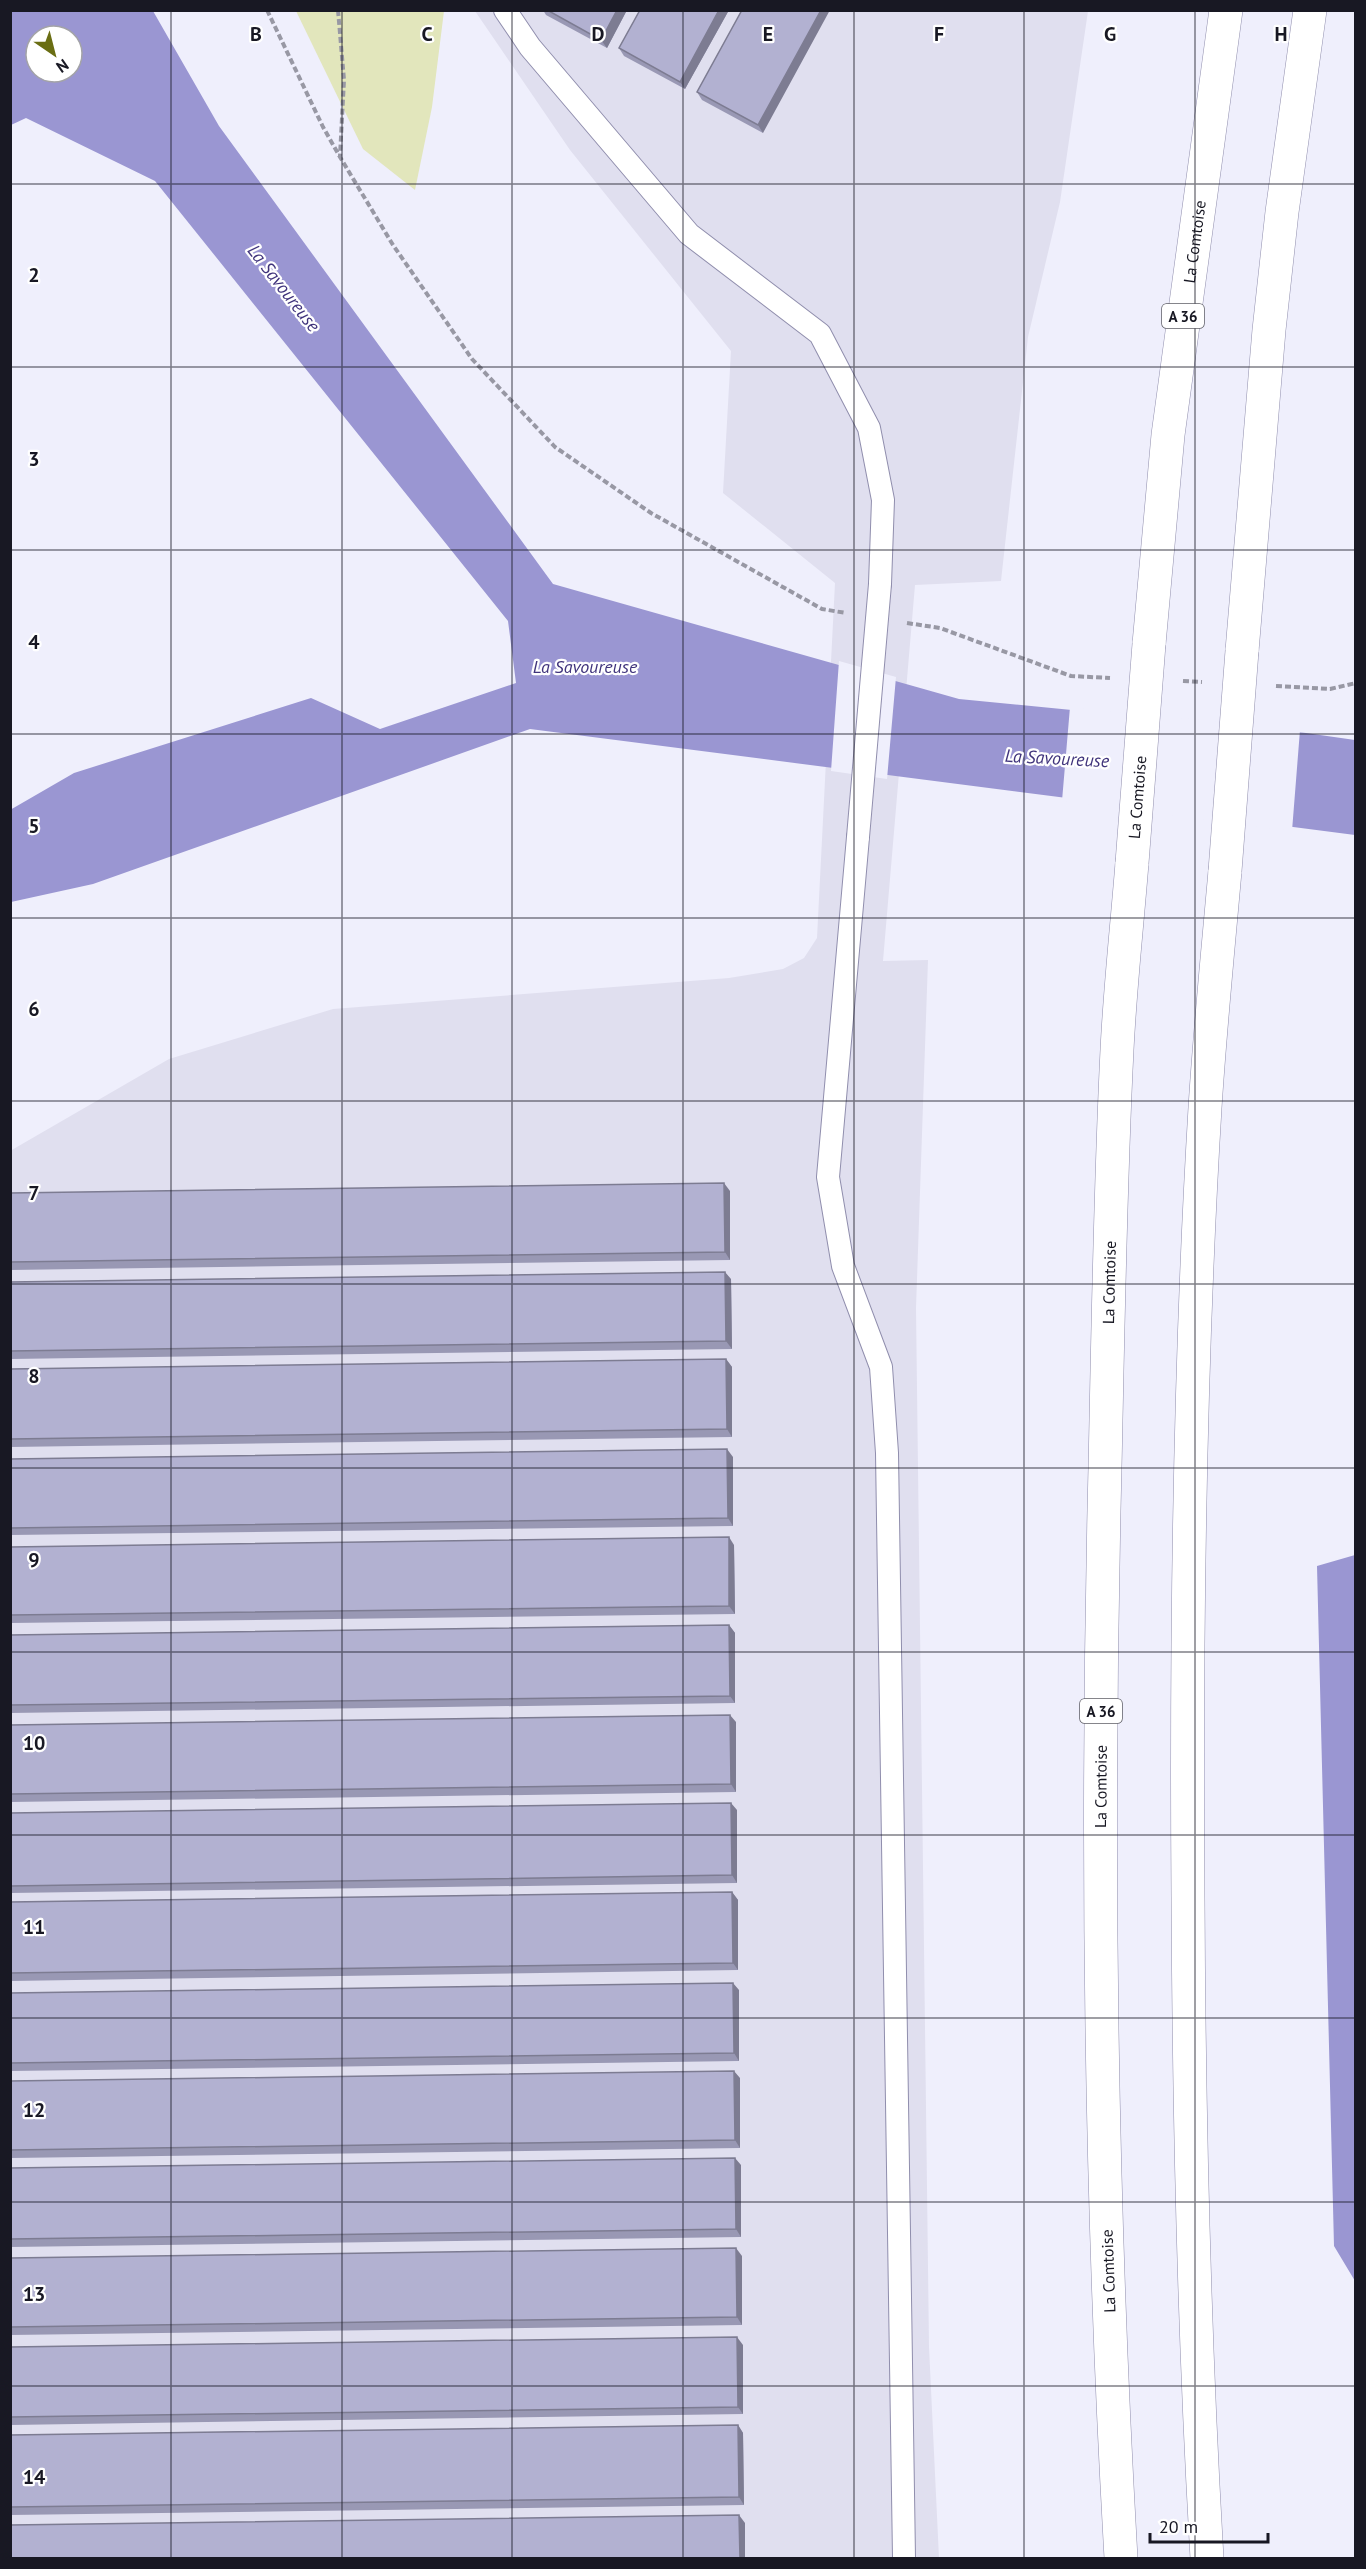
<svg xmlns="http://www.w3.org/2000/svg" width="1366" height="2569" font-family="'PT Sans',sans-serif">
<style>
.built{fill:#e0dfef}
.green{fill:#e2e6bc}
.water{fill:#9a96d2;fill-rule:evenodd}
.pier{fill:#efeffc}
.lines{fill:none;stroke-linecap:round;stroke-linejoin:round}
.lane-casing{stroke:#908ead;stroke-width:24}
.highway-casing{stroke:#908ead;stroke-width:34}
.path{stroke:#9898a4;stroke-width:4;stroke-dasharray:6 3;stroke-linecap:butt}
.lane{stroke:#fff;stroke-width:22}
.highway{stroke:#fff;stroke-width:33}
.lane-bridge-casing{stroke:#908ead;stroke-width:24;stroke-linecap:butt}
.highway-bridge-casing{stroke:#908ead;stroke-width:34;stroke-linecap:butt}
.lane-bridge{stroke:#fff;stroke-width:22}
.highway-bridge{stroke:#fff;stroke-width:33}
.wall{fill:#9998b4}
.shaded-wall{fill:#7d7c92}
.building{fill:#b2b1d1;stroke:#7d7c92;stroke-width:1.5}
.grid{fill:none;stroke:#181823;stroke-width:1.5;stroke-opacity:0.55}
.labels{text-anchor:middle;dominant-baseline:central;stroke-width:4.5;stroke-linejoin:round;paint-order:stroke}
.shield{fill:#fff;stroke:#5d5d65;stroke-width:1.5}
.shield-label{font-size:15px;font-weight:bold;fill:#181823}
.street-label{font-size:16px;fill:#181823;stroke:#fff}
.water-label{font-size:18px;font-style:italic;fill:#40347c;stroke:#fff}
.grid-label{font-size:20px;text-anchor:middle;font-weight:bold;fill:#181823;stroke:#fff;stroke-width:4.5;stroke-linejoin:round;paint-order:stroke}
</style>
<rect width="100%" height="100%" fill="#efeffc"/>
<!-- built -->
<path class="built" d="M475,11h613l-28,191 -32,135 -27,244 -86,4 -32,376 45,-1 -12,348 13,1039 10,211h-928l-1,-1407 159,-92 164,-50 396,-31 54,-9 21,-11 13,-20 18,-355 -112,-90 8,-142 -161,-201z"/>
<!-- green -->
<path class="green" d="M296,11h148l-12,96 -17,83 -52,-41z"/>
<!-- water -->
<path class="water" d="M11,11h142l66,115 334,458 406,115 347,34 49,7v95l-825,-106 -437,155 -82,18 -1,-92 64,-37 237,-75 69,31 136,-46 -8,-62 -353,-440 -129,-63 -15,7zM36,36h36v36h-36z
M1355,1555h1l-1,726 -21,-35 -17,-680z"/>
<!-- pier -->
<path class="pier" d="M839,661l57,16 -9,102 -56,-8z
M1070,707l230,23 -8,101 -230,-30z"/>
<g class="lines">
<defs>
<path id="lane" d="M505,10l25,37 159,187 131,100 49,94 14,72 -3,84
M858,837l-30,340 15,89 38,101 6,86 17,1105"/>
<g id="highway">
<path id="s1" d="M1149,644l19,-209 58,-425"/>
<path d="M1242,651l27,-321 13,-118 28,-202"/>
<path id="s2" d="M1121,2558c-21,-363 -25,-727 -16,-1090 3,-139 5,-279 12,-418 3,-62 10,-124 15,-187"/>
<path d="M1207,2558c-13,-220 -18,-440 -19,-661 -2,-263 1,-526 17,-789 5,-79 13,-158 20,-237"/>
</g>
</defs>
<!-- lane casing -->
<use href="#lane" class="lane-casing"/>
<!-- highway casing -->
<use href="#highway" class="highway-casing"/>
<!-- path -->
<path class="path" d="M267,10l56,117 17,30 53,88 79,114 83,88 96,66 171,96 24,4
M338,10l6,70 -4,76
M907,623l33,5 131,48 39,2
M1183,681l19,1
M1276,686l54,3 26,-6"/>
<!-- lane -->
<use href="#lane" class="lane"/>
<!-- highway -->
<use href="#highway" class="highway"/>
<defs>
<path id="lane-bridge" d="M858,837l22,-253"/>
<g id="highway-bridge">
<path id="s3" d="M1132,863l17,-219"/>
<path d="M1225,871l17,-220"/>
</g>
</defs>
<!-- lane-bridge casing -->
<use href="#lane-bridge" class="lane-bridge-casing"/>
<!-- highway-bridge casing -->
<use href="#highway-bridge" class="highway-bridge-casing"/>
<!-- lane-bridge -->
<use href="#lane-bridge" class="lane-bridge"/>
<!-- highway-bridge -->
<use href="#highway-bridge" class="highway-bridge"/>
</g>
<!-- wall -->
<path class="wall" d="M543,10h84l-20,38 -61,-33z
M640,10h89l-44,79 -61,-33 -5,-8z
M742,10l21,123 -61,-33 -5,-8z
M730,1191v69l-720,10v-77z
M731,1279l1,70 -722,10v-77z
M726,1359l6,8v70l-722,10v-78z
M733,1457v69l-723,9v-76z
M734,1545l1,69 -725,9v-76z
M729,1625l6,8v70l-725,10v-78z
M736,1722v70l-726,10v-77z
M737,1810v73l-727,10v-80z
M732,1892l6,8v70l-728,11v-79z
M739,1990v71l-729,10v-78z
M740,2078v70l-730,10v-77z
M741,2165v72l-731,10v-79z
M742,2256v69l-732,10v-77z
M743,2345v69l-733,11v-78z
M738,2425l5,8 1,72 -734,10v-80z"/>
<!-- shaded-wall -->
<path class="shaded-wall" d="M617,10h10l-20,38 -6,-8z
M719,10h10l-44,79 -5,-7z
M821,10h9l-67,123 -5,-8z
M724,1183l6,8v69l-5,-8z
M725,1272l6,7 1,70 -6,-8z
M726,1359l6,8v70l-5,-8z
M727,1449l6,8v69l-5,-8z
M729,1537l5,8 1,69 -6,-8z
M729,1625l6,8v70l-5,-7z
M730,1715l6,7v70l-5,-8z
M731,1803l6,7v73l-5,-8z
M732,1892l6,8v70l-5,-7z
M733,1983l6,7v71l-5,-8z
M734,2071l6,7v70l-5,-8z
M735,2158l6,7v72l-5,-8z
M736,2248l6,8v69l-5,-8z
M737,2337l6,8v69l-5,-7z
M738,2425l5,8 1,72 -5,-8z
M739,2515l6,8v36h-5z"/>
<!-- building -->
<path class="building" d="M547,10h70l-16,30z
M640,10h79l-39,72 -61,-34z
M742,10h79l-63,115 -61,-33z
M724,1183l1,69 -715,10v-69z
M725,1272l1,69 -716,10v-69z
M726,1359l1,70 -717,10v-70z
M727,1449l1,69 -718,10v-69z
M729,1537v69l-719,9v-68z
M729,1625l1,71 -720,9v-70z
M730,1715l1,69 -721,10v-69z
M731,1803l1,72 -722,11v-73z
M732,1892l1,71 -723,10v-71z
M733,1983l1,70 -724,10v-70z
M734,2071l1,69 -725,10v-69z
M735,2158l1,71 -726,10v-71z
M736,2248l1,69 -727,10v-69z
M737,2337l1,70 -728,10v-70z
M738,2425l1,72 -729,10v-72z
M739,2515l1,44h-730v-34z"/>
<!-- grid -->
<path class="grid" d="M171,10v2548M342,10v2548M512,10v2548M683,10v2548M854,10v2548M1024,10v2548M1195,10v2548M10,184h1346M10,367h1346M10,550h1346M10,734h1346M10,918h1346M10,1101h1346M10,1284h1346M10,1468h1346M10,1652h1346M10,1835h1346M10,2018h1346M10,2202h1346M10,2386h1346"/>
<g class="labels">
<!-- shield labels -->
<g class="shield">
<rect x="1162" y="304" width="42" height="24" rx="4.5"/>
<rect x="1080" y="1699" width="42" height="24" rx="4.5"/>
</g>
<g class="shield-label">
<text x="1183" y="316">A 36</text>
<text x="1101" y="1711">A 36</text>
</g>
<!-- street labels -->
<g class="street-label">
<text stroke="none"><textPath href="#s1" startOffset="405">La Comtoise</textPath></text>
<text stroke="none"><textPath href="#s3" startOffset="66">La Comtoise</textPath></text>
<text stroke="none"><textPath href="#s2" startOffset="1276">La Comtoise</textPath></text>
<text stroke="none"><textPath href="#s2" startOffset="772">La Comtoise</textPath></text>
<text transform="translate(1108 2271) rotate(-92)">La Comtoise</text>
</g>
<!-- water labels -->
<g class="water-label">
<text transform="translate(284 288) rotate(52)">La Savoureuse</text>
<text x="585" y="666">La Savoureuse</text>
<text transform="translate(1057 758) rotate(3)">La Savoureuse</text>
</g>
</g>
<g class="grid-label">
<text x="256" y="41">B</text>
<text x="427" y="41">C</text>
<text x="598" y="41">D</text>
<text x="768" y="41">E</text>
<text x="939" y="41">F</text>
<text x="1110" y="41">G</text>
<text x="1281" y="41">H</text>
<text x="34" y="282">2</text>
<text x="34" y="466">3</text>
<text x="34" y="649">4</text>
<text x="34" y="833">5</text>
<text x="34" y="1016">6</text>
<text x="34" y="1200">7</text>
<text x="34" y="1383">8</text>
<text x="34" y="1567">9</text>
<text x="34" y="1750">10</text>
<text x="34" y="1934">11</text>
<text x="34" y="2117">12</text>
<text x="34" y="2301">13</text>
<text x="34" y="2484">14</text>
</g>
<!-- border -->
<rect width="1366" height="2569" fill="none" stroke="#181823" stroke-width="24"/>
<!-- north arrow -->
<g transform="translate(54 54) rotate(145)"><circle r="28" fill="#ffffff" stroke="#a3a3a7" stroke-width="1.5"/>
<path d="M0-4.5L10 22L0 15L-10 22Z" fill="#6a6e13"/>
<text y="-9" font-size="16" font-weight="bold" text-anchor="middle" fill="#181823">N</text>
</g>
<!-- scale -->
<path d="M1150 2533v9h118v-9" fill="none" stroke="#181823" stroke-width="3"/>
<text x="1159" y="2533" font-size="18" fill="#181823" stroke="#ffffff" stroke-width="4.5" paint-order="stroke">20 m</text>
</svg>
